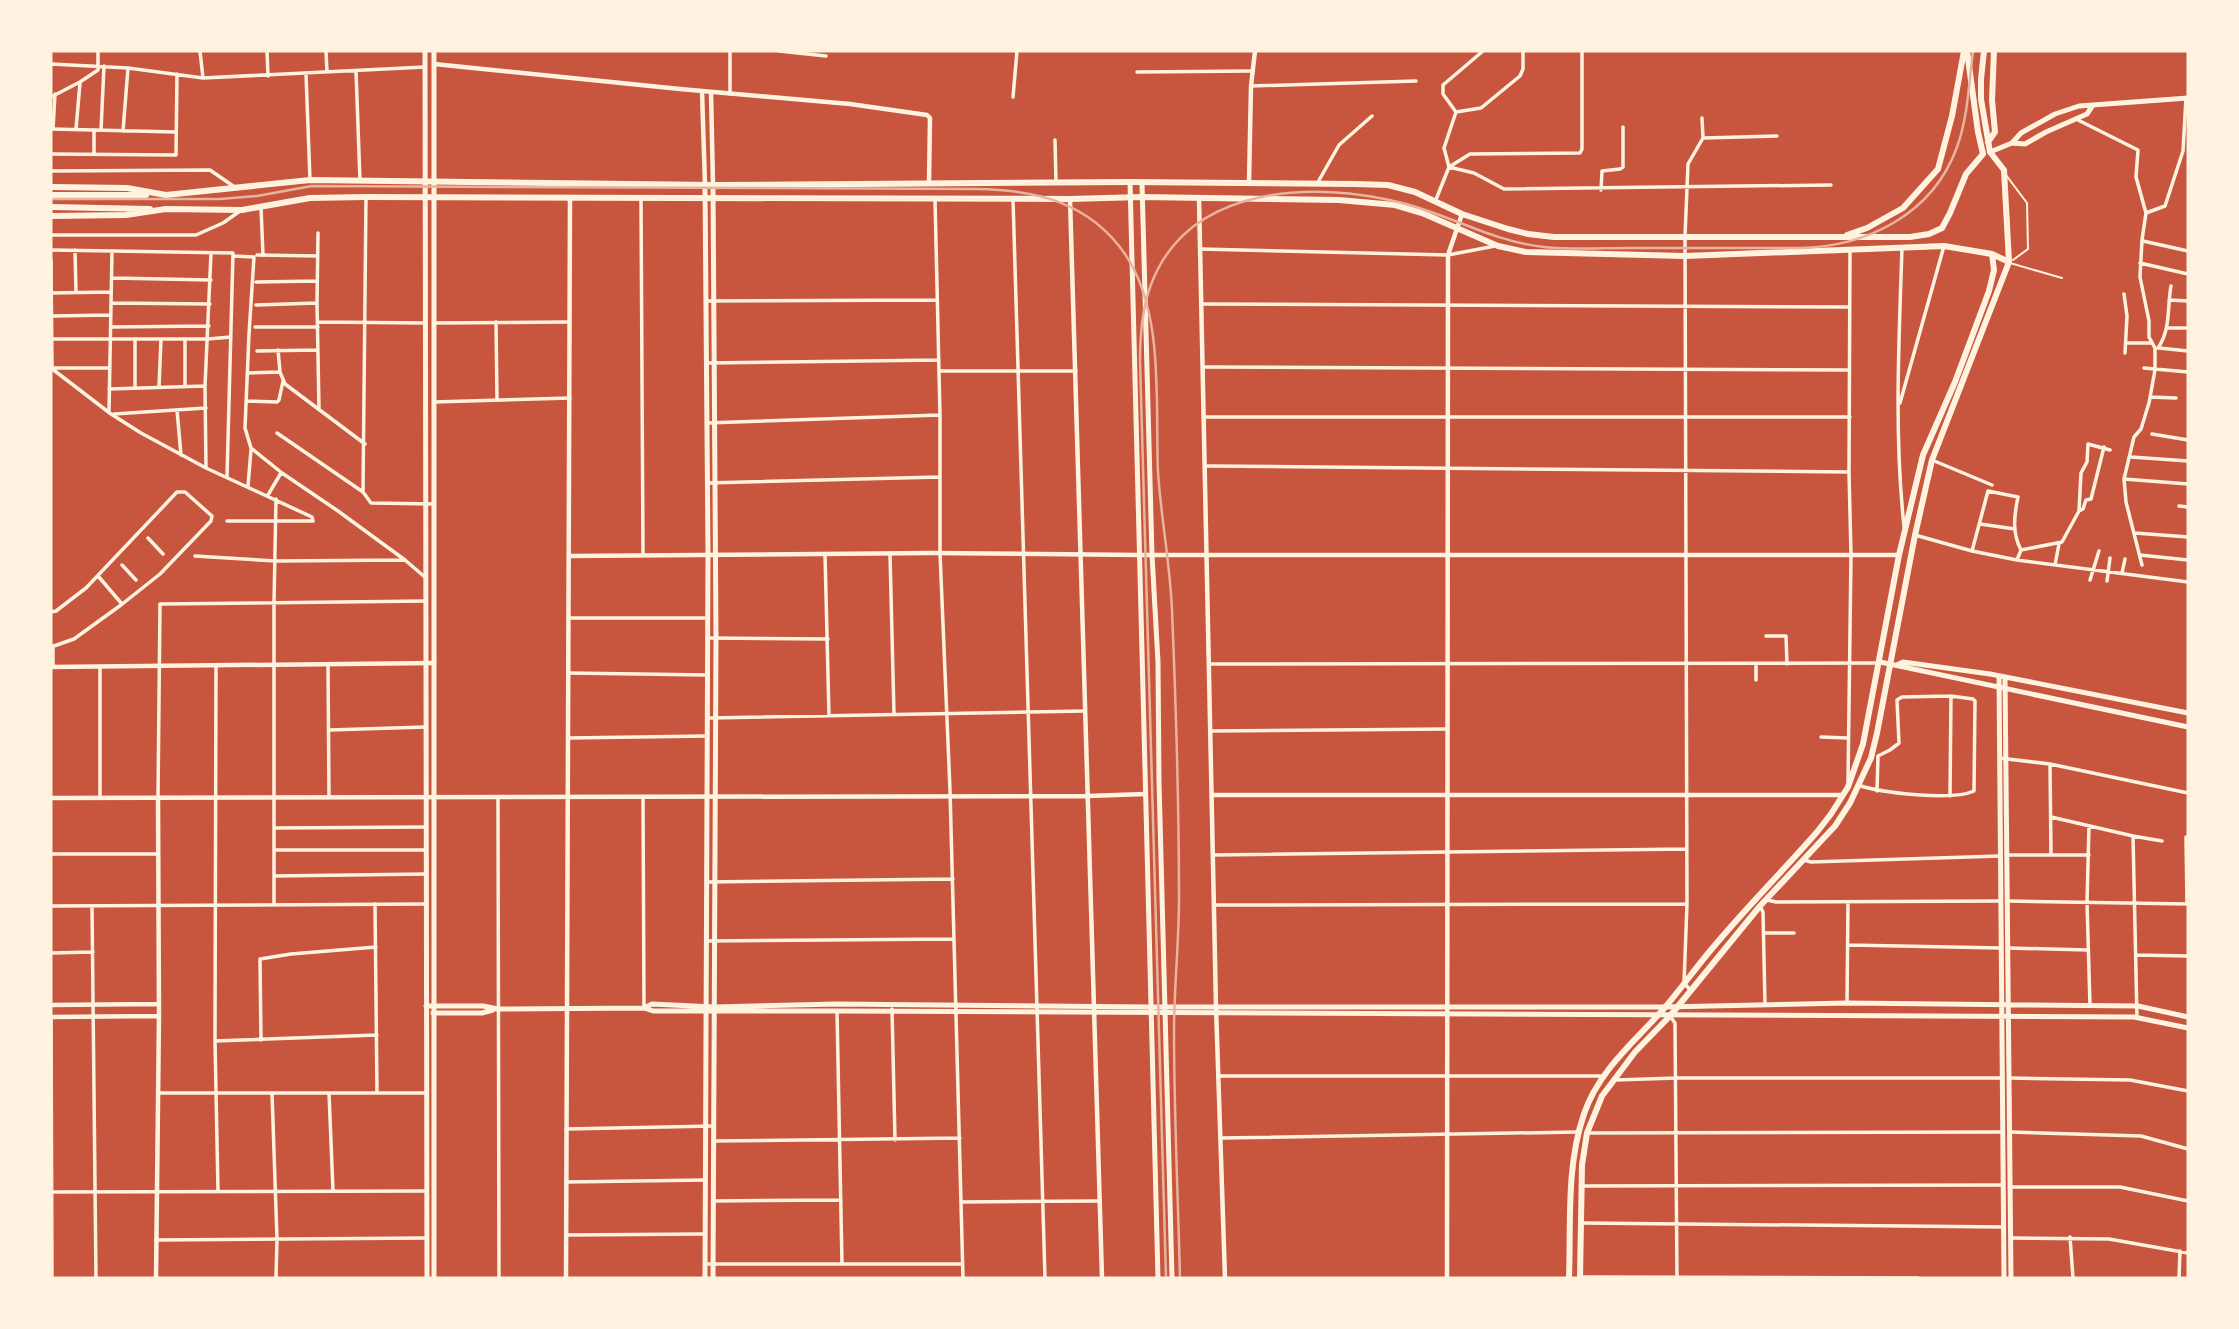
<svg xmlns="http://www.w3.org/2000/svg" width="2239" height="1329" font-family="Roboto,sans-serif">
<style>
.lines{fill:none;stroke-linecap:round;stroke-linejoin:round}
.service{stroke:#fff3e0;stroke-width:2}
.minor{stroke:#fff3e0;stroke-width:3.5}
.tertiary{stroke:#fff3e0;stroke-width:4.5}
.secondary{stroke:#fff3e0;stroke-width:5}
.primary{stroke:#fff3e0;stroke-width:6}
.rail{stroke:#e9b49f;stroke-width:2.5}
</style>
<rect width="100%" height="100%" fill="#c8553d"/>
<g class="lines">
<!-- service -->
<path class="service" d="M2006,175l21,28 1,46 -15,11
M2010,263l52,15"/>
<!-- minor -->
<path class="minor" d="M200,51l3,27
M267,51l1,25
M326,51l1,21
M730,51v43
M779,51l47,5
M51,64l77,4 75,10 222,-11
M98,66v-15
M356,71l4,110
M1137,72l116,-1
M306,74l4,106
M1251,86l165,-5
M51,97l29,-15 18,-12v-4
M1013,97l4,-46
M1456,112l-12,36 5,19 21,-13 110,-1 2,-4v-98
M1456,112l25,-4 39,-32 3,-7v-18
M1456,112l-13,-18v-9l40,-34
M2078,120l60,30 -2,27 10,36
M51,129l125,3
M53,129l2,-35
M76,129l4,-46
M101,130l3,-64
M123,131l5,-63
M1703,138l74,-2
M1055,140l1,43
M51,154l125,1 1,-81
M94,154v-24
M51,171l159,-1 26,18
M1318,182l21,-37 33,-29
M1601,190l1,-19 18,-2 3,-2v-40
M366,197l-3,295 8,11 63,1
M641,199l2,356
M935,199l5,216v138l10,237 13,488
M1013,199l32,1079
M1435,202l14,-35 25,6 30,16 327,-4
M261,207l2,48
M318,233l-1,70 2,106
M51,235h145l27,-12 17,-12
M2143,241l45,10
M1902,248c-3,93 -8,186 2,278
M1200,249l248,6 47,-9
M51,250l182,3 -6,224
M75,250l1,42
M257,255l61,1
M234,256l20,1 -5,77 -4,94 6,20 31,25 56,38 67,49
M51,260l1,108h58
M2140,263l48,11
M112,278l99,2
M256,282l61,-1
M51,293l60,-1
M2124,294l3,22 -2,37
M2169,300l19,1
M706,301l231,-1
M111,303l99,1
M1201,304l648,3
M256,305l61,-2
M52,316l59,-1
M319,322l106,1
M496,322l1,77
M434,323l136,-1
M111,327l98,-1
M255,327h63
M2168,328h20
M52,339h156l23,-2
M185,340v47
M2126,343h26
M2158,348c13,-19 9,-40 13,-62
M2159,348l29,3
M278,350l2,22
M257,351l61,-1
M706,363l233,-3
M1203,367l646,3
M51,368l60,46 30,19 65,35 106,49 1,4
M2144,368l44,4
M939,371h137
M247,373l33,-1 5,12 80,60
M159,387l2,-48
M135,388v-49
M109,389l96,-3
M2150,397l26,1
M246,401l31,1 2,-2 4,-19
M434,402l136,-4
M1900,403l44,-157
M177,410l4,45
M109,412l3,-161
M114,414l92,-6
M1204,417h646
M707,423l233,-8
M277,433l86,59
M2152,434l36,6
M2131,457l57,4
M1932,460l60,25
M1205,466l644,6
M206,468l-1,-82 6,-133
M2124,479l64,5
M707,483l232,-6
M248,486l3,-36
M268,495l13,-22
M2179,506l9,1
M2079,511l2,-38 6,-11 1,-18 22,6
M227,521h86
M1980,524l35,5
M2135,533l53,4
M1915,535l57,16 45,9 171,22
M148,538l15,16
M1972,551l16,-60 30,6c-4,19 -6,36 3,53
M825,554l4,162
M890,554l4,161
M2140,555l48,5
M195,556l81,5 129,-1 21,18
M2017,560l4,-10 41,-8 17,-31 4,-2 3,-9 5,-1 13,-52
M122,565l14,15
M2055,565l4,-21
M2142,565l-16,-63 -2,-23 10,-42 7,-8 8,-26 6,-33v-22l-6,-11v-16l-9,-44 2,-37 4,-27 19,-7 18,-55 3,-53
M2122,573l3,-14
M98,576l24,28
M2090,580l9,-29
M2107,581l3,-23
M51,612l5,-1 30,-23 91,-96h8l27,24 -1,5 -51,53 -39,31 -47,34 -23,8
M569,618h138
M1766,636h20l1,28
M707,638l121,1
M53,646v21
M328,664l1,133
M1209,664l670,-1
M216,665l-1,376 3,150
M568,673l140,2
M1756,680v-16
M708,718l377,-7
M329,730l97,-3
M1210,731l238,-2
M1821,737l27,1
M568,738l139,-2
M1999,758l51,6 138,29
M2050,764l1,91
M1848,782l3,-227 -2,-83 1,-221
M1858,785c24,8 94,16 116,6l1,-90 -2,-2 -22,-3 -1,100
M1877,791l1,-35 12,-6 9,-7 -2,-43 5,-3 49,-1
M498,797l1,481
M643,797l1,211
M100,798v-131
M158,798l2,-194 266,-3
M2051,817l82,19 4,182
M2089,826l-2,76 3,104
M274,828l152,-1
M2133,836l29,5
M2186,837l1,67
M274,850h152
M51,854h107
M1213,855l474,-6
M2007,855h82
M1804,860l7,2 189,-6
M274,876l152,-2
M707,882l246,-3
M1767,900l9,2 225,-1
M2008,901l180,3
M274,904v-301l2,-104
M375,904l2,189
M1214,905l473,-1
M51,906l375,-2
M92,906l4,372
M1760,906l3,6 2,93
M1764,933h30
M706,941l248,-2
M1848,945l153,3
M2008,948l80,2
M51,953l42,-1
M2136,955l52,1
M1691,991l-7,-8 3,-79 -2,-668 3,-72 15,-26 -1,-20
M1847,1003l1,-101
M892,1009l3,131
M837,1011l5,253
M1670,1016l5,7 2,255
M51,1017l1,261
M261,1040l-1,-81 31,-5 85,-7
M215,1041l162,-6
M1219,1076h383
M2009,1078l121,2 58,11
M1615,1080l62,-2h325
M159,1093h267
M272,1093l5,146 -1,39
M329,1093l4,98
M566,1129l148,-3
M2010,1132l131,4 47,13
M1589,1133l414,-1
M1221,1138l357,-6
M713,1141l247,-3
M566,1182l140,-2
M1583,1186l420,-1
M2010,1187h110l68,14
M51,1192l376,-1
M714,1201l127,-1
M961,1202l138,-1
M1582,1223l422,4
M566,1235l139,-1
M2070,1237l3,41
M2011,1238l98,1 79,14
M156,1240l271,-2
M705,1264h257
M1580,1277l338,1
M2179,1278l1,-27"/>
<!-- tertiary -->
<path class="tertiary" d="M434,64l246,25 170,15 77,11 3,3 -1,65
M702,91l3,94
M711,92l2,93
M1249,183l2,-97 4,-35
M1199,198l17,809 9,271
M1070,199l32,1079
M569,556l363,-3 207,2h760
M51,667l383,-4
M1212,795h631
M51,798l1037,-2 57,-2
M51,1005l107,-1
M51,1017l108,-1
M156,1278l3,-262 -1,-218
M566,1278l4,-1080
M1447,1278l1,-1023 14,-41"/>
<!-- secondary -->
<path class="secondary" d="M425,51l2,1227
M434,51v1227
M2012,143l13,1 21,-12 41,-18 6,-9
M1990,152l22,-9 9,-10 34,-19 24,-8 109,-8
M1130,182l28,1096
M1142,183l10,372 6,107 1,119 13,497
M713,185l3,453 -3,640
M1880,662l308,65
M1897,665l6,-3 87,12 198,39
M1999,676l5,602
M2005,678l6,600
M426,1006h57l15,3 146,-1 8,-4 62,3 123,-3 314,3h514l182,-4 291,3 50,11
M644,1008l9,3h184l1297,6 54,11
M433,1013h49l11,-3
M705,1278l3,-724 -3,-369"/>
<!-- primary -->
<path class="primary" d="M1967,51l11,81 5,22
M1988,142l7,-10 -3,-32 2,-49
M51,187l76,1 39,7 144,-15 403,5 417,-3 225,2 33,1 27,7 47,22 46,15 20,5 26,3h356l19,-3 13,-6 8,-15 16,-39 17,-20
M51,195h95
M51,207l99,2
M51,216l75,-1 40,-6 76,1 68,-12 56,-1 704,2 72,-2 197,3 56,5 27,8 76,33 28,6 159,4 259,-10 48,8 17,8
M1847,235l20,-7 36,-20 35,-39 14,-53 12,-65
M1569,1278c2,-54 -3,-112 15,-164 15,-45 53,-74 83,-109 15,-18 28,-36 43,-54 34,-41 72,-79 107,-119l14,-18 17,-27 15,-43 36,-189 24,-100 32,-73 34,-91 5,-21 -2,-16
M1580,1278l2,-113 5,-32 15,-37 33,-44 35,-36 90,-110 75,-80 15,-23 21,-45 6,-25 38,-198 17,-75 77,-198 -5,-92 -14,-18 -9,-53v-20l3,-28"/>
<!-- rail -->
<path class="rail" d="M51,199h169l37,-3 55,-10 665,3c59,1 112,13 148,65 40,59 30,149 33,218 3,46 12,91 14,138 4,96 7,193 7,289 0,44 -5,88 -5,132 0,83 4,165 6,247
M1166,1278l-26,-918c0,-26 2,-53 12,-78 39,-98 163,-101 250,-79 48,12 92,39 142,44 28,3 57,1 85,1 57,0 113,0 170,0 68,-1 134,-34 158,-101 11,-30 12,-65 16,-96"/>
</g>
<!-- border -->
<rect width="2239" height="1329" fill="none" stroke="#fff3e0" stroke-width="105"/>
</svg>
